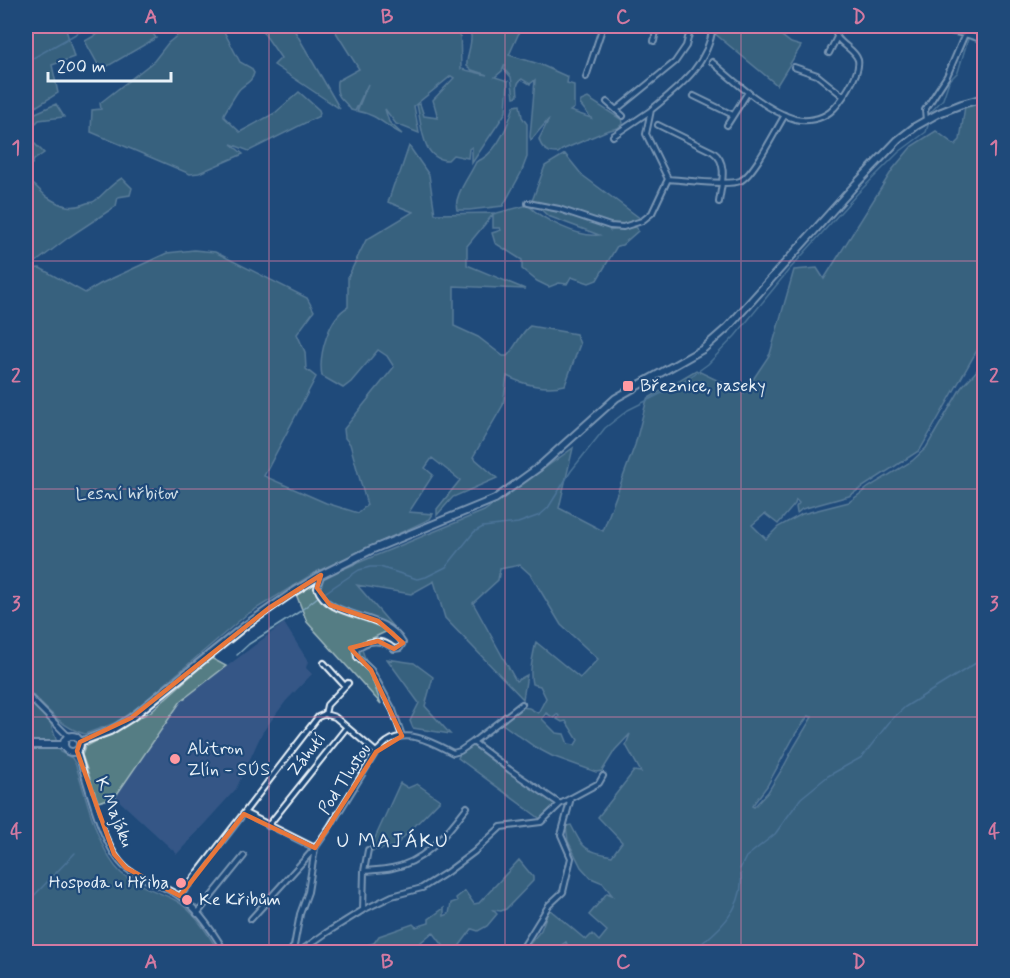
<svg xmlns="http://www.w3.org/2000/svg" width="1010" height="978" font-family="Mynerve,sans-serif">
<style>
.built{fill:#345786}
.green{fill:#557d84;stroke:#9eb7be;stroke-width:1.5;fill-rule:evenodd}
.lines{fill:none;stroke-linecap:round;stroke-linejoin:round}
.stream{stroke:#82a7be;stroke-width:1.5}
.river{stroke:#3e7698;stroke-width:8}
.street-casing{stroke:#e8f1f8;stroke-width:8}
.secondary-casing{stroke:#e8f1f8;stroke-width:10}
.street{stroke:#1f4a7a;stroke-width:4}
.secondary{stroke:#1f4a7a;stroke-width:6}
.marked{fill:none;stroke:#e8773b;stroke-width:4.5;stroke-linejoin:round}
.grid{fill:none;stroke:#d37aa2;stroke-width:1.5;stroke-opacity:0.55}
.poi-dot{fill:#ff9aa2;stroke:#1f4a7a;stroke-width:2}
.labels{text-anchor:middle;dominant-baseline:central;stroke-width:4.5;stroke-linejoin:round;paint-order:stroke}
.poi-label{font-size:18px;fill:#e8f1f8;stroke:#1f4a7a;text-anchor:start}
.park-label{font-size:18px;fill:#d2e0e7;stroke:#1f4a7a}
.street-label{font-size:18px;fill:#e8f1f8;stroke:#1f4a7a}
.neighbourhood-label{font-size:20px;letter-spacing:1.5px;fill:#e8f1f8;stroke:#1f4a7a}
.neatline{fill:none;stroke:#d37aa2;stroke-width:2}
.grid-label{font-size:20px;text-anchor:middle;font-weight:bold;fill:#d37aa2}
</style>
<rect width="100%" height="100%" fill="#1f4a7a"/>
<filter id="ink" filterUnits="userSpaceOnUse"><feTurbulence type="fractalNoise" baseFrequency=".0167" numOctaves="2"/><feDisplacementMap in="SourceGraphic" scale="12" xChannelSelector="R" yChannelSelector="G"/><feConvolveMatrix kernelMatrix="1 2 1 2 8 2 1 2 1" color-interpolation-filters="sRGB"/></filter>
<g filter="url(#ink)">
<!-- built -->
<path class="built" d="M284,623l24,38 -2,7 6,6 -26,27 -24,32 -26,56 -59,65 -62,-57 66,-96z"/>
<!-- green -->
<path class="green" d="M26,26h39l9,31 -22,8 6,28 -29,18 2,4 25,-11 8,13 -25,3 -7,7 -2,8 2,6 12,12 -10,7 -2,4 -6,-2z
M112,26h36l8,12 -55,32 -16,-29z
M189,26h32l19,36 11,6 3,5c-2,10 -11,11 -16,18 -4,6 -10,16 -14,23v3l16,15 35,-19 24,-21 20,18 1,3 -1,3 -70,35 -18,-7 12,10 -44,19 -9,1 -99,-42 1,-22 9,-1 -1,-6 54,-42 14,-18z
M259,26h33l48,83 -66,-44 7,-7z
M332,26h128l1,43 26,6 -15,-5 -5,-4c-1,-10 5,-20 4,-31l-7,-7 -1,-2h59l-13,29 30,9 29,13 -1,6 7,2v23l-4,3 21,7 -11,-14 1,-3 7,-3 34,22 1,3 -5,5 -12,3 -44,19 -4,3c-10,1 -17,-5 -19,-14l10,-20 -18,21 -1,-3 5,-57 -5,4 -8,-5c-7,4 -4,11 -4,17l-4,1 -3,-20 -7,-8 1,-5 -3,7 -7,6 13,4 -2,31 -34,51v-16l-3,2 -1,9 -15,-3 -5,5c-27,0 -26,-36 -31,-55l3,-1 4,12 14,2 -5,-18 21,-22 -3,-2 -37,30 5,27 -23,-9 -11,-15 4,13 13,12c-19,-9 -23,-19 -45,-23l11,-27 -13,27 -4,-1c-7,-12 -16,-10 -14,-29l22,-12z
M715,26h54l22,17 10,3 -24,39 -63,-52z
M984,102v236l-64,112 -71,46 -47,13 -5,4 -1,-6 3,-4 -3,-3 -1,4 -17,20 -13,-10 -13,11 14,14 12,-12 24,-13 47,-12 20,-15 43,-26 14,-13 35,-60c11,-14 17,-14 23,-33v597h-424l8,-5 -2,-5 -10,7 2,3h-31l1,-6 13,-16 8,-21 37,31 6,-6 7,7 8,-10 -18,-16 18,-22 5,2 -9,-12 -12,-5 -10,-11 -13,-26 -2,-15 5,-1c13,25 13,25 41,31l10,-14 -24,-25 36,-46 7,1 -15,-27 4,-11 -15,16 -13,21 -6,1 -44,-16 -17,-9 -34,-24 19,-16 9,1 9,5 8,-15 -6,-12 -8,-2c-3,-14 1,-28 4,-42l44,36 18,-19 -37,-34 -30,-50 -11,-10 -20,4 -2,11 -25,23 43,78 11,-6 -4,24 -78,-81 -11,-37 -23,13 -54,-9 37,43 -34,16 21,60 -74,-82 -11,-28 30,-18 158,-65 89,-63 -14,60 44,23 32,-86 12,-46 49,-29 48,23 26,-39 24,-84 23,-2 7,11 69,-110 19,-23 24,-15 19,14 5,-5 5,-34zM546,713l8,5 3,-4 2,2 -2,3 5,3 4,-1 12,19 -3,5 -7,-1 -4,-10 -8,-1 -14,-14zM808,716l4,1 -18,30 -10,19 -16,26 -14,15 -2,-1 15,-20 29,-53z
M520,105l2,12 5,7v33l-6,16 -18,33 -34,4h-12c-4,-14 13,-34 19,-48 21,-8 32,-36 38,-56z
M409,146l20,29 6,39 59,-1 -27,33v19l58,24 -71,-3v40l24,11 25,19h4c8,-8 15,-25 23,-30l46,8 4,10 -15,41c-19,5 -41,0 -58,-9l-4,29 -30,52 24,21 -44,19 -16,18v-6l23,-29 -28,-22 -7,10 8,7 -24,37 24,2 -3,5 -114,53 -70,43 -109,93 -22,15 -30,11c-24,-6 -43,-30 -59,-46v-360l3,-7c-4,-17 -6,-35 -1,-52l12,-1 45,25 15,-9 67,-31 27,-3 21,2 92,46 7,13 -17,23 8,18 1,17 10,8 -52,99 62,27 32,10 9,-8 -17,-61 -5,-6 -1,-9 50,-62 -7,-11 -9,-6 -27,32 -8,6 -21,-12c-4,-21 7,-59 26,-69v-30l18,-37 47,-28 -25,-10 6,-18 6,-11z
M565,154l17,21 59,44 -32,12 22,-5 6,2 1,3 -16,14 -5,1 -20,34 -8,3 -18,-6 -4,7 -8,-1 -10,4 -12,-6 -15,-12v-9l-27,-17 -3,-10 9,-3 -1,-2h-7v-14l35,-9c13,14 51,33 71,30l-51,-19 -16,-15 13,-35z
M122,178l10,10 -2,7 -12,2 -2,9 -47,31 -33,25 -10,-13v-69c6,1 15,12 21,17 14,9 25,13 40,6 6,-2 4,1 9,-3 9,-7 15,-16 26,-22z
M211,658l15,8 -45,35 -66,96 -17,5 -16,-47 3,-8 65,-35z
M387,659l27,4 19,14 -8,29 25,28 -37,-6 -3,-7 9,-18z
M26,698l24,23 10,31 12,6 3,5c11,31 22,87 46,110 15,13 37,18 54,27 19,10 33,34 44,52h-193z
M474,745l81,59 -13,16 -84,-62 3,-6z
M400,783l8,5 9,-4 23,16 -45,46 -23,5 -2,-2z
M519,860l14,17v4l-27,28 -5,2 -8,-1 4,4 -10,12 -9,5 -6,-2 -17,23h-7l-15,-20 -24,20h-55l2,-4 18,-5 5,-7 34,-12 3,3 13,-4v-4l15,-11v8l5,-2 2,-11 6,-2 -1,-3 9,-7 9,13 5,-1z"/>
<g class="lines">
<!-- stream -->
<path class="stream" d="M971,33l1,-3
M26,62l64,-36
M931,112l12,-13 6,-18 9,-9 10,-33
M323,594l36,-24 11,-3h10l37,12 9,-2 20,-10 28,-35 9,-5 35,-4 22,-8 8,-7 23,-37 34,-43 23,-18 54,-27 26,-19 27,-28 53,-65 69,-77 42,-42 27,-20 3,-10
M237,655l12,-11 50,-32 20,-16
M740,869l6,-12 29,-23 26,-36 27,-22 34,-19 29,-37 14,-13 79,-49
M26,904l49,-51
M690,952c26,-18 55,-43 51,-78"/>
<!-- river -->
<path class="river" d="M944,26l40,6"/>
<defs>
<path id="street" d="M175,30l5,-4
M965,34l19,6
M654,41l3,-15
M829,53l8,-16 -3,-11
M712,62c22,19 54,49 83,57 12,3 26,0 35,-7 10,-8 31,-39 28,-52 -3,-10 -15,-14 -21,-23
M794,67l23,8 26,21
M586,77l17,-51
M694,96l39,19
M607,102l16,14
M616,110l59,-48 11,-16 5,-20
M926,120l-1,-10 22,-34 18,-42 -39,-8
M658,125l55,27c16,11 8,34 6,50
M727,125l21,-33
M613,136l37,-25
M668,179c16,1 58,7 72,2 14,-6 36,-52 45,-66
M528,203l31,6 51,17 13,1 19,-6 10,-8 16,-34 -22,-45 5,-24c29,-24 57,-44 62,-84
M321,576l-4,12c12,33 68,22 86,55l-3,5 -6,1c-11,-10 -27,-10 -38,1l1,7 14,13 22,40 9,26
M324,663l21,23
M26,694l42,42
M325,714l2,-9 21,-22
M473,742l49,-38
M77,751c10,31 25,97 49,117 16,13 37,17 53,28 18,11 36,39 46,56
M245,813l70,35 -64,71
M268,826l78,-98
M364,871l4,-21
M180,896l138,-179 7,-3 10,3 41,35
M363,910l1,-39c9,-1 19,-1 28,-3 35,-6 55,-36 75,-61
M197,914l47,-58
M290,952l4,-6 6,-32 8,-22 7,-44 14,-20 47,-76c4,-3 7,-7 11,-10 22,-14 46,1 66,11l7,-2 13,-9 37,28 50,34
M299,952l27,-19 37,-23 29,-14 30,-8 24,-15 28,-21 27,-25 40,-5 19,-18 39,-21 4,-7
M520,952l29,-47 14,-13 8,-34 -10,-23 10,-37"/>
<path id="secondary" d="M64 744a8 8 0 1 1 16 0a8 8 0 1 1-16 0Z
M80,742l30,-11 21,-13 115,-93 46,-32 29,-18 50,-25 124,-51 43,-31 78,-70 87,-49 25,-22 128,-143 42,-44 18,-14 23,-13 23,-9 22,-6
M26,745h37"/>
</defs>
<!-- street casing -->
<use href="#street" class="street-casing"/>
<!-- secondary casing -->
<use href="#secondary" class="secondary-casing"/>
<!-- street -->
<use href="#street" class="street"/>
<!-- secondary -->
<use href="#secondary" class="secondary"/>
</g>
</g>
<!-- marked area -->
<path d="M0 0H1010V978H0ZM321,575l-4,13 13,17 48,16 25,22 -9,6 -16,-8 -28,7 21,22 31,66 -26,16 -61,96 -71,-34 -64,82 -54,-28 -12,-14 -37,-103 3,-9 51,-24 138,-110z" fill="#1f4a7a" fill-opacity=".55" fill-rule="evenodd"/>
<path class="marked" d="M321,575l-4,13 13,17 48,16 25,22 -9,6 -16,-8 -28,7 21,22 31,66 -26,16 -61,96 -71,-34 -64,82 -54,-28 -12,-14 -37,-103 3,-9 51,-24 138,-110z"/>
<!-- grid -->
<path class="grid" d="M269,26v926M505,26v926M741,26v926M26,261h958M26,489h958M26,717h958"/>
<!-- markers -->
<g class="poi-dot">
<rect x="622" y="380" width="12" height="12" rx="3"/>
<circle cx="175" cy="759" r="6"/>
<circle cx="181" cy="883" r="6"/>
<circle cx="187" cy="900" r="6"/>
</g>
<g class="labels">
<!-- poi labels -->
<g class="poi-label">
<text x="640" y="386">Březnice, paseky</text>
<text x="187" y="749">Alitron<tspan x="187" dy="21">Zlín - SÚS</tspan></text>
<text x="169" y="883" text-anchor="end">Hospoda u Hřiba</text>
<text x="199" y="900">Ke Křibům</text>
</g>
<!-- park labels -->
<g class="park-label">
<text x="127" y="494">Lesní hřbitov</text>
</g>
<!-- street labels -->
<g class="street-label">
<text transform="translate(307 755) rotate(-52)">Záhutí</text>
<text transform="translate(345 779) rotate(-57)">Pod Tlustou</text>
<text transform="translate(114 812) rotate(68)">K Majáku</text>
</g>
<!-- neighbourhood labels -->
<g class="neighbourhood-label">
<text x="393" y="841">U MAJÁKU</text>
</g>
</g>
<!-- margin -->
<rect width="1010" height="978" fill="none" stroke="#1f4a7a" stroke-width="66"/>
<!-- scale -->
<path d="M48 72v9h123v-9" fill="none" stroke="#e8f1f8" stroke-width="3"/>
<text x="57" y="72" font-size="18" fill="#e8f1f8" stroke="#1f4a7a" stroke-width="4.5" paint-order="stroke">200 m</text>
<rect x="33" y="33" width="944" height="912" class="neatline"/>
<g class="grid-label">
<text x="151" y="23">A</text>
<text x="387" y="23">B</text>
<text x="623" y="23">C</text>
<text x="859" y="23">D</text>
<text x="16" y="154">1</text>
<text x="994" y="154">1</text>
<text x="16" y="382">2</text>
<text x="994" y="382">2</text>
<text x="16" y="610">3</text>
<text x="994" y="610">3</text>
<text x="16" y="838">4</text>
<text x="994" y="838">4</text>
<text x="151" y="968">A</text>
<text x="387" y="968">B</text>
<text x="623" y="968">C</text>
<text x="859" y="968">D</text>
</g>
</svg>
